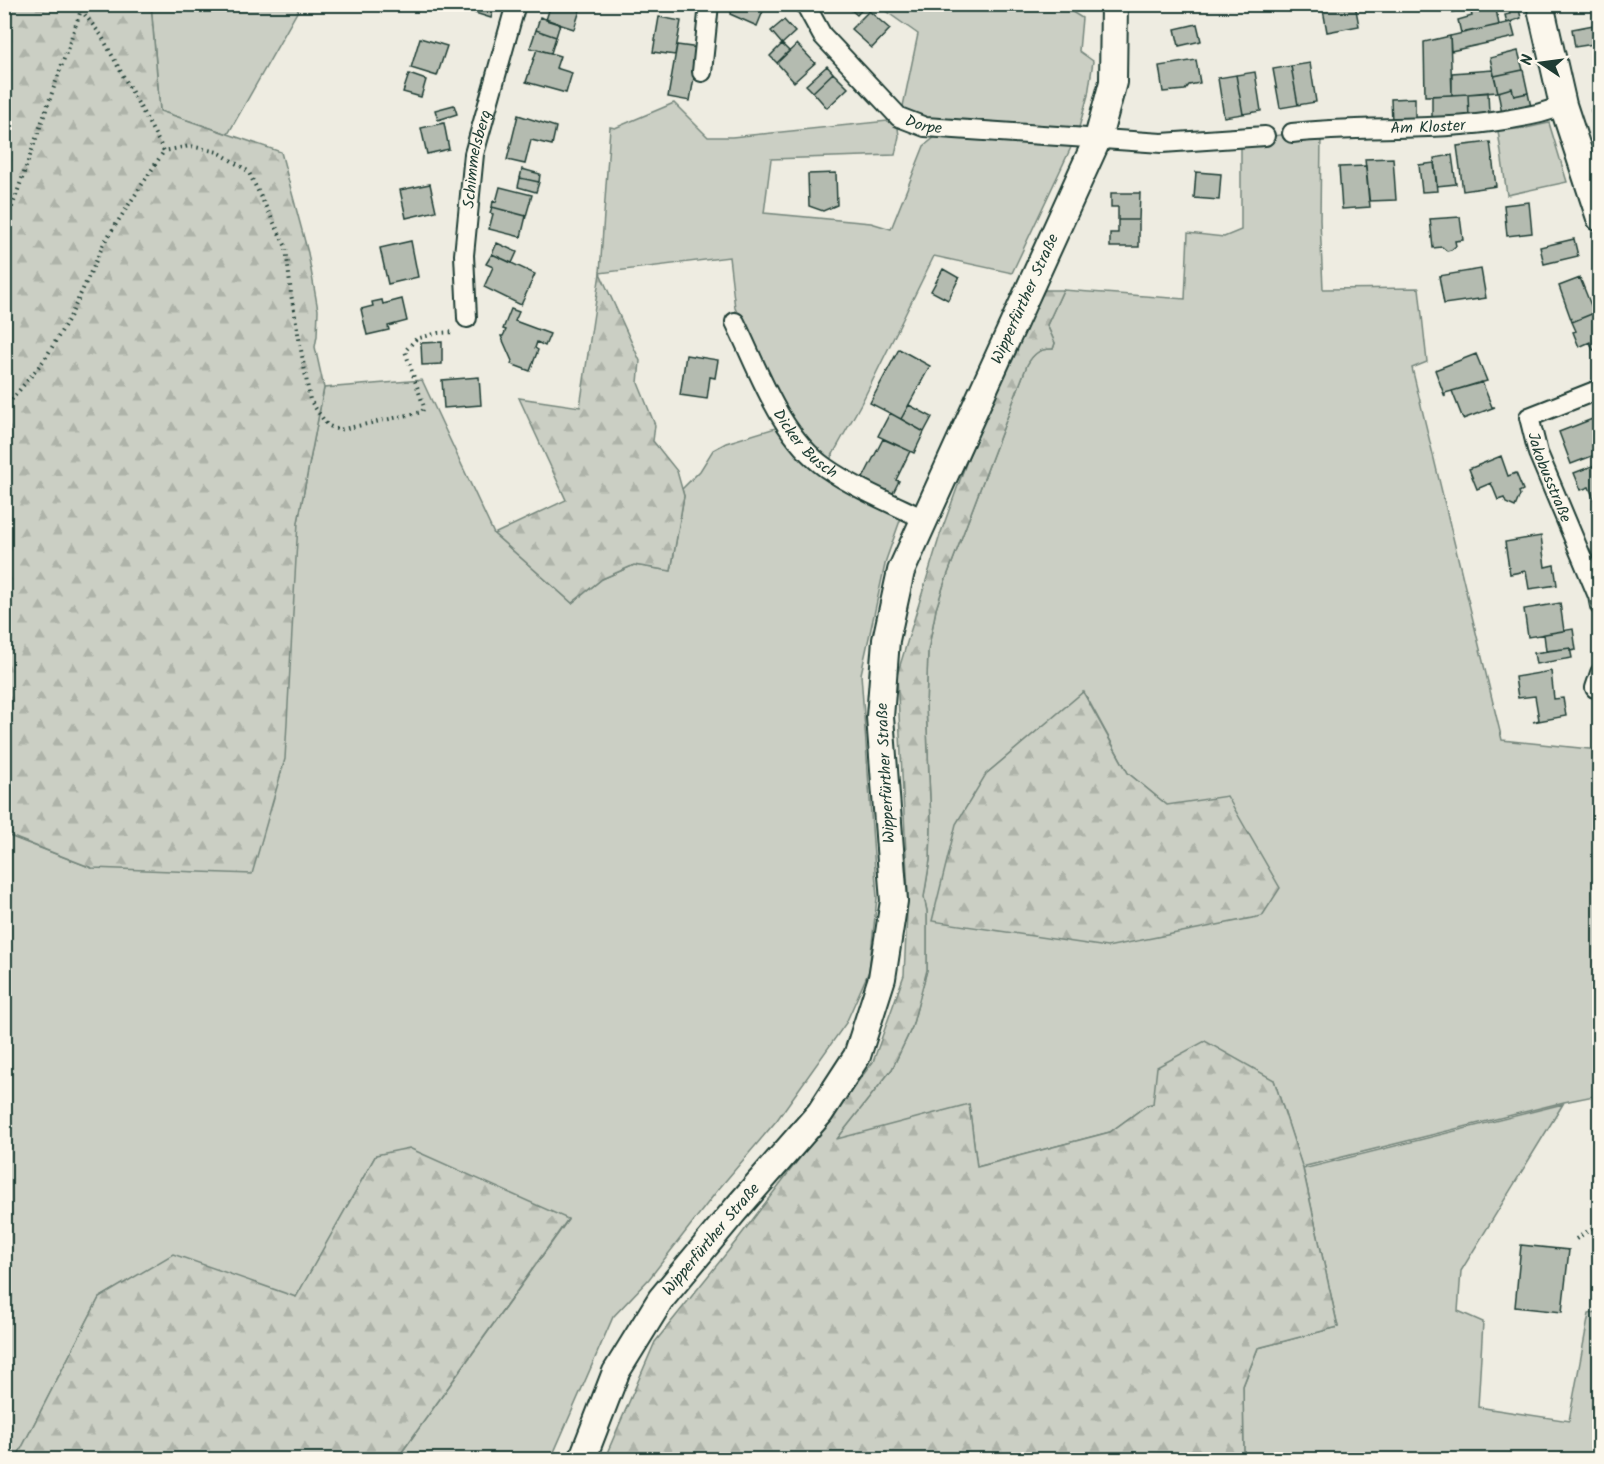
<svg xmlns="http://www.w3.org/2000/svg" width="1604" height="1464" font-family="Kalam,sans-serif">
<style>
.green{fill:#cbcfc4;stroke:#75867c;stroke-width:1.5;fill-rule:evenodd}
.forest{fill:url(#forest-firs);stroke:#75867c;stroke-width:1.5}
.building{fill:#b4bbb0;stroke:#1f3d34;stroke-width:1.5}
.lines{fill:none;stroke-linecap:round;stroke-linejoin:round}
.street-casing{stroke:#1f3d34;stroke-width:22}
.secondary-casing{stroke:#1f3d34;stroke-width:30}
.path{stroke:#1f3d34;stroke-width:4;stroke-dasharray:1.5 4.5;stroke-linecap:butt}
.street{stroke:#fbf7ec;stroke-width:18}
.secondary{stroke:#fbf7ec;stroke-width:26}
.labels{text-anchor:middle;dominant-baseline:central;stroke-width:5;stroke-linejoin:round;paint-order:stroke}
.street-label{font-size:16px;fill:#1f3d34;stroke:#fbf7ec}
</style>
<defs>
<pattern id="forest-firs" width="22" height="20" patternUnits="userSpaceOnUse" patternTransform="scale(1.5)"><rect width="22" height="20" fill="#cbcfc4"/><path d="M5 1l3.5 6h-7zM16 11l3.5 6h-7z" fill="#aeb3a9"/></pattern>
</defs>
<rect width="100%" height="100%" fill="#eeece1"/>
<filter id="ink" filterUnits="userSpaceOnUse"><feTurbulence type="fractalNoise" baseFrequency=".0167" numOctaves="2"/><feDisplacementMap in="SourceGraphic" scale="12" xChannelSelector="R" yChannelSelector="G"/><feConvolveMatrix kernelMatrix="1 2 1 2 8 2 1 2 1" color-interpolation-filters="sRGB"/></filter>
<g filter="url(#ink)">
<!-- green -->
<path class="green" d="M151,4l150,1 -73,129 -68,-23z
M877,5h184l21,13 -3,33 14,10 -5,34 -10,36 -121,-3 -55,-17 16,-77z
M674,103l34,34h24l165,-17 2,16 -4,19 -124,4 -7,54 107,10 20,6 33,-83 11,-9 38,-1 101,5 -62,132 -78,-17 -71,144 -36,65 -38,-39 -54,-118 -6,-51 -129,16 10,-146 5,1z
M1549,123l18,59 -60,13 -9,-64 28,-3z
M1288,134l33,1 -1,85 3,69 96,-1 8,74 -15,6 90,372 97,10v345l-35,7 -262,65 -28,-87 -127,25 -37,27 -133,35 -8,-62 -133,35 56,-71 20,-42 15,-57v-59l-3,-14 6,-37 1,-37 -5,-117 2,-55 8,-42 8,-25 83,-219c6,-11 13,-17 26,-16l2,-6 -8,-18 16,-35 122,9 3,-66 36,4 17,-7v-90zM1084,692l44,81 39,32 -181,-31z
M422,380l72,154 78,69 30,-24 32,-14 37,6 13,-75 -2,-7 18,-18 13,-21 13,-7 56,-17 120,89 -16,45 -25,114 16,224 -8,73 -23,52 -69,97 -60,71 -68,88 -36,38 -62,142h-154l171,-239 -192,-65 -80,143 -123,-43 -74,43 -83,161h-11l-1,-625 88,34 206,-346 26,-134z
M1563,1104l-102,167 -3,40 25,11 -5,85 91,14 20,-107 10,-3v148h-355l-1,-73 15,-38 80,-21 -35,-158z"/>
<!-- forest -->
<path class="forest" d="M4,5h147l9,106 121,41 27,101 10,57 -1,26 -2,11 9,41 -26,134 -13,237 -33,115 -160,-6 -87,-34z
M600,273l40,88 -2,22 17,42 -2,16 24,30 7,25 -13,75 -37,-6 -32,14 -30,24 -78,-69 72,-34 -47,-102 61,9z
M1044,290h19l-16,35 8,18 -2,6c-13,-1 -20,5 -26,16l-83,219 -8,25 -8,42 -2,55 5,117 -1,37 -6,37 3,14v59l-15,57 -20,42 -55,70 132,-35 8,63 133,-35 37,-27 6,-1 4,-37 48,-26 69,39 29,89 35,158 -80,21 -15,38 1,73 -640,1 51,-118 82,-102 136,-178 31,-87 4,-82 -11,-218 43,-140 53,-146z
M1083,692l45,81 39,32 60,-9 53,92 -18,28 -155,31 -175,-26 24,-97 30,-50z
M409,1148l159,71 -171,240h-381l83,-161 74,-44 123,43 80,-142z"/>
<!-- building -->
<path class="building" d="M430,4h27l-2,9 -26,-5z
M477,4h18l-4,14 -16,-5z
M551,4h31l-8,25 -28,-9z
M734,4h32l-9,22 -27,-12z
M850,4h17l-10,11 -9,-8z
M1322,4h33l4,22 -32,6z
M1450,4h16l1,4 -15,4z
M1469,4h26l4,21 -38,8 -3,-13 14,-4z
M1508,4h10l3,14 -14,5 -2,-8 5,-1z
M869,11l21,18 -18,19 -21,-19z
M540,17l20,7 -4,13 -20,-7z
M659,17l22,4 -6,34 -22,-3z
M784,20l11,12 -13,12 -11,-13z
M1511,22l4,15 -64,14 -1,-15z
M1197,24l4,17 -22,5 -4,-17z
M1599,24l1,19 -25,4 -3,-18z
M536,30l20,7 -5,16 -21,-5z
M1450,36l2,59 -27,1 -1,-54z
M420,38l27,8 -10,30 -26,-8z
M782,44l7,7 -12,12 -7,-7z
M797,44l18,19 -21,19 -17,-19z
M677,45l22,3 -9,53 -22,-4z
M537,49l23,7 -4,12 16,5 -6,20 -40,-11z
M1518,51l5,19 -29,6 -4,-18z
M1196,60l4,23 -11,2 -4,5 -22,2 -4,-26z
M1310,63l6,39 -18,3 -7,-39z
M827,66l6,7 -20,19 -7,-7z
M1291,66l7,39 -18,3 -7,-39z
M1493,70l5,22 -46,3v-22z
M1523,70l5,23 -14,3 -2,-8 -14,4 -4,-16z
M1255,72l6,39 -18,3 -7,-39z
M833,73l15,15 -21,20 -14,-16z
M409,74l17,6 -5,17 -18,-5z
M1236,75l7,39 -19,3 -6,-39z
M1512,88l2,8 14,-3 3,14 -29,7 -4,-22z
M1488,92l1,23 -20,3 -1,-24z
M1468,94l1,24 -37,3v-25z
M1415,98v24h-23l-1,-23z
M454,105l3,9 -19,6 -3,-10z
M1600,108v38l-9,-36z
M518,115l38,12 -4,18 -21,-5 -6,24 -18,-4z
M444,123l5,26 -22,5 -6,-26z
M1490,142l6,44 -33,5 -6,-45z
M1452,155l4,29 -19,2 -3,-28z
M1393,158l3,42 -27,1 -4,-42z
M1434,163l3,28 -15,1 -3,-27z
M1366,166l4,41 -28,2 -3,-42z
M522,169l18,5 -1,8 -19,-4z
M1196,172l25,2 -2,26 -25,-2z
M836,173l1,32 -14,6 -14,-5 -1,-32z
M520,178l19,4 -3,10 -18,-5z
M430,184l6,27 -30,7 -6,-28z
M500,187l32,8 -6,21 -34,-9 1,-6 3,1z
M1111,193h29l-1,27h-21v-13h-7z
M1529,202l3,31 -25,3 -3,-31z
M492,207l34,9 -5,21 -32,-8 4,-15 -3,-1z
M1460,217l3,23 -8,1 1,5 -5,4 -4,1 -5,-4 -9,1 -3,-29z
M1118,220h21v27h-29v-14h8z
M1574,239l4,17 -34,8 -4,-17z
M411,241l7,36 -30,7 -8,-36z
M497,243l20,9 -5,11 -20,-9z
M492,254l43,20 -14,31 -37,-18 9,-20 -7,-3z
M943,269l16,9 -11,22 -17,-9z
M1481,269l5,29 -42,6 -5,-28z
M1580,278l14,35 -22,9 -13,-36z
M402,299l5,22 -19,5 1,4 -22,5 -6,-26 12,-3 -1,-4 10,-2 1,4z
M511,309l8,3 -4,9 35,13 -5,12 -8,-4 -2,6 3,2 -8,21 -19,-7 1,-3 -11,-25h2l3,-6 -3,-1z
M1594,313l6,15v20l-7,2 -3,-8 -11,5 -6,-15 3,-1 -4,-9z
M442,342v22l-20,1 -1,-22z
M899,349l31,17 -29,53 -31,-16z
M1476,354l11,27 -42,12v4l-10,-27z
M686,355l32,5 -3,18 -5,-1 -3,22 -27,-4z
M479,377l2,28 -37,3 -2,-28z
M1482,382l10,25h3l-32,12 -11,-28z
M909,405l23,12 -8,15 -23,-13z
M890,413l34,19 -10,21 -36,-17z
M1595,418l5,11v24l-29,11 -12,-32z
M883,439l27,12 -14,29 3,1 -8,16 -31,-13z
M1501,456l7,20 8,-3 7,17 -4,2 1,3 -5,12 -9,-4 -2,-5 -6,2 -7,-17 -14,6 -8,-20z
M1600,463v33l-6,3 -5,-12 -8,3 -7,-17z
M1541,536l4,31 9,-2 3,20 -28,4 -3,-18 -16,3 -5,-32z
M1560,603l4,28 -36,6 -4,-28z
M1573,629l3,21 -6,1v-3l-24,3 -2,-17z
M1570,648l2,10 -36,6 -2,-11z
M1551,671l3,28 9,-1 3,18 -33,6 6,-2 -4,-24 -17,2 -3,-21z
M1521,1245l48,5 -7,62 -47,-5z
M1600,1246v28l-7,-26z"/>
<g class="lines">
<defs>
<g id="street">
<path id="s1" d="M805,4l17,31 77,82 26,10 237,16 103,-7"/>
<path d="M702,72l7,-68"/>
<path id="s2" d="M1292,133c71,-8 142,-1 213,-13 21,-4 39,-6 58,-15"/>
<path id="s3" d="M467,318l-3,-63 10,-101 42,-150"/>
<path id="s4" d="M735,322c24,49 45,114 91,146 27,19 67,36 98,51"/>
<path id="s5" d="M1600,389l-71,28 9,36 60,143 2,10"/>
<path d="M1595,688l5,-15"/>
</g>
<g id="secondary">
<path d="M1540,4l23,101 37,113"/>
<path id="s6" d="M582,1460l34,-88 45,-73 75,-90 84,-96 37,-57 25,-78 12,-77 -14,-184 6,-77 15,-69 197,-433 15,-56 1,-78"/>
</g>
</defs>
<!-- street casing -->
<use href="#street" class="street-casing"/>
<!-- secondary casing -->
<use href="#secondary" class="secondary-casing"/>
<!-- path -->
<path class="path" d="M81,10l20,25 63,116 26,-5 28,6 30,19 38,76 5,47 19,106 17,25 12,5 83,-18 2,-5 -19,-56 11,-12 22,-6 16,-1
M4,230l77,-220 -5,-6
M4,409l41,-50 26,-44 34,-74 59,-90
M1576,1239l24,-16"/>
<!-- street -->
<use href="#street" class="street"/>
<!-- secondary -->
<use href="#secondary" class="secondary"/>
</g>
</g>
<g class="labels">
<!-- street labels -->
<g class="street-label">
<text stroke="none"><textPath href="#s1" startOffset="174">Dorpe</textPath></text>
<text stroke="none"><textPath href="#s2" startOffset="136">Am Kloster</textPath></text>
<text stroke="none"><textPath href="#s3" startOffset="160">Schimmelsberg</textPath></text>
<text stroke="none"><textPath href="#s6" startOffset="1284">Wipperfürther Straße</textPath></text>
<text stroke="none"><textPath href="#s4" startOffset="142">Dicker Busch</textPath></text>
<text stroke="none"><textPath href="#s5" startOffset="140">Jakobusstraße</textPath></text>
<text transform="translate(886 773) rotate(-93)">Wipperfürther Straße</text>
<text stroke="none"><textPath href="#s6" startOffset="258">Wipperfürther Straße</textPath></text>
</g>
</g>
<!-- margin -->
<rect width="1604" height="1464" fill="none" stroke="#fbf7ec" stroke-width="24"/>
<rect x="12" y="12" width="1580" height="1440" fill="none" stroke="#1f3d34" stroke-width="2" filter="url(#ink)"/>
<!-- north arrow -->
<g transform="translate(1541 63) rotate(283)" stroke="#fbf7ec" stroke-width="4.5" paint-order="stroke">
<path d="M0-4.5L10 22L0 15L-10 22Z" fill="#1f3d34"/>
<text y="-9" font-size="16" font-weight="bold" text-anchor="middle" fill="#1f3d34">N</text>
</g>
</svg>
